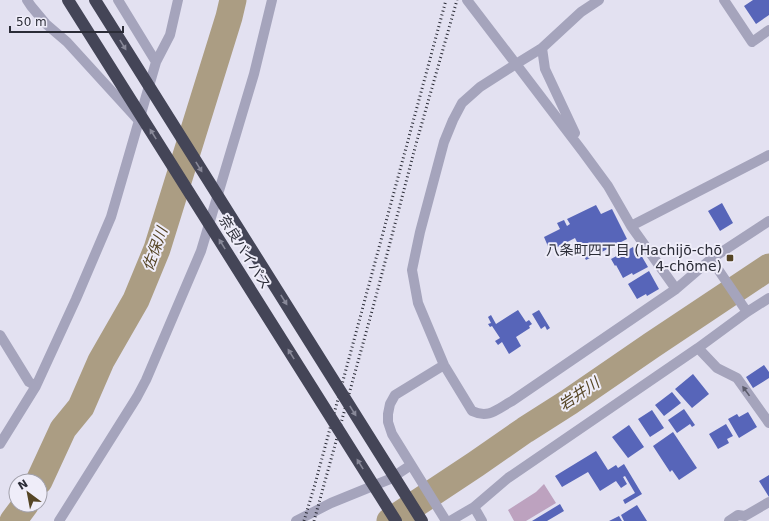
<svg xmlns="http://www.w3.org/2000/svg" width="769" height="521" font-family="'DejaVu Sans','Noto Sans JP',sans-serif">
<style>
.green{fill:#bda2bf}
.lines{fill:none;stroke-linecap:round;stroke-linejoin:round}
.river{stroke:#ab9d83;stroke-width:27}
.building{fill:#5765b9}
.minor{stroke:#a5a4bc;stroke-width:10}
.rail{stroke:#2b2c37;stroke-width:3;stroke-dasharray:1 3;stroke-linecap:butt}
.highway-bridge{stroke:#444557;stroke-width:12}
.oneway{fill:#888898}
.oneway2{fill:#5c5c6c}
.poi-dot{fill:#554525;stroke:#efedf9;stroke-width:1.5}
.labels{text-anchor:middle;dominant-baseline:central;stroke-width:4;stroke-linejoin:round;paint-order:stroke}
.poi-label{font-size:14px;fill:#2b2c37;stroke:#efedf9;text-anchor:end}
.street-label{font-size:14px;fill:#2b2c37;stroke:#efedf9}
.water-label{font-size:15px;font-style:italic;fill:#554525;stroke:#efedf9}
</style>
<rect width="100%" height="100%" fill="#e3e1f1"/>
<!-- green -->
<path class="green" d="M544,484l12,19 -30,18h-12l-6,-11 28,-18z"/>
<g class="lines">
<!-- river -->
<path class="river" d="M39,481l24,-52 18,-22 20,-46 35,-61 21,-51 72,-232 4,-17
M13,521l12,-16
M390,521l86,-57 49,-34 44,-28 83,-57 117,-78"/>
</g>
<!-- building -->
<path class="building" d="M753,0h16v15l-13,9 -12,-18z
M722,203l11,20 -13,8 -12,-20z
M596,205l5,9 11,-5 15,30 -41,21 -11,-22 -25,13 -6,-14 16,-8 -3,-6 7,-3 3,6 3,-2 -3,-5z
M633,247l5,10 3,-2 7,12 -15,8 -1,-2 -9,5 -7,-13 -1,1 -4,-7z
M649,271l10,18 -12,7 -1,-2 -9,5 -9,-15z
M518,310l8,12 3,-2 3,4 -3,2 1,2 -14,9 5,9 -12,8 -7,-12 -4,3 -3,-4 5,-3 -8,-12 -2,1 -2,-3 3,-1 -3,-6 3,-2 5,9z
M539,310l11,18 -3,2 -2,-4 -4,3 -9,-15z
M764,365l5,7v6l-16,10 -7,-11z
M693,374l16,20 -17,14 -17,-19z
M672,392l9,11 -17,13 -9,-11z
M684,409l11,16 -3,2 -2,-3 -13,9 -9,-13z
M652,410l12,18 -14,9 -12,-18z
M748,412l9,15 -18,11 -11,-19 9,-5 2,3z
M726,424l7,12 -6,3 2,4 -11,6 -9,-15z
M629,425l15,22 -16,11 -16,-21z
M673,432l24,36 -18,12 -7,-10 -2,2 -17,-26z
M596,451l12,19 8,-5 2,3 6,-4 18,30 -17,10 -2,-4 12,-7 -10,-17 -2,1 4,7 -6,4 -5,-7 -16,10 -12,-19 -26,15 -7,-11z
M769,475v22l-10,-16z
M560,504l4,7 -17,10h-15z
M637,505l10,16h-23l-3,-6z
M619,516l3,5h-13z"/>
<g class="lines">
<!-- minor -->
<path class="minor" d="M27,0l4,6 15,18 21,18 72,79
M118,0l38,62
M467,0l49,64 -36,23 -18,16 -9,17 -9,22 -24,90 -8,38 6,33 26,62 28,46c17,8 25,-2 40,-10l164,-112 35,-30 58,-38
M599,0l-18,12 -39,36 -26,16 67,88 25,34 23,40 45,63
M724,0l28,42 17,-12
M542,48l3,21 30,64
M631,226l138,-71
M711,259l36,53
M0,335l29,47 7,4
M698,348l19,20 20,10 32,45
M444,365l-49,30 -5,9 -2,10v8l4,12 54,87
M0,444l36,-58 40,-87 35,-82 45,-155 14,-27 8,-35
M474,507l8,14
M59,521l78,-124 9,-17 55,-129 53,-177 18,-74
M296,521l35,-18 59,-24 21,-14
M450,521l24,-14 34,-29 190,-130 49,-36 22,-14
M729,521l9,-6 7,1 24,-14"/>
<!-- rail -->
<path class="rail" d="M304,521l11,-37 131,-484
M314,521l61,-221 41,-156 41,-144"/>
<!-- highway-bridge -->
<path class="highway-bridge" d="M68,0l328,521
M95,0l327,521"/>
</g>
<!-- one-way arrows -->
<defs><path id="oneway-solid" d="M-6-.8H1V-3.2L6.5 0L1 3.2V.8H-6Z"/></defs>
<g class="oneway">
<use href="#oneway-solid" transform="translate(123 45) rotate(58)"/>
<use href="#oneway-solid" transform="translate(153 134) rotate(-122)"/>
<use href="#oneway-solid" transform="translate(199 167) rotate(58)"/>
<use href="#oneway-solid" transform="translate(222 244) rotate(-122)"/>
<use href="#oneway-solid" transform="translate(284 300) rotate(58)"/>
<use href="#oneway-solid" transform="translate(291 354) rotate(-122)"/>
<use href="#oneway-solid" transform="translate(353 411) rotate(58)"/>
<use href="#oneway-solid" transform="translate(360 464) rotate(-122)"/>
</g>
<use class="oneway2" href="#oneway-solid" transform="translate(746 391) rotate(-126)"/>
<!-- markers -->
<rect class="poi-dot" x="726" y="254" width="8" height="8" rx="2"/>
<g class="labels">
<!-- poi labels -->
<g class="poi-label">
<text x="722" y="250">八条町四丁目 (Hachijō-chō<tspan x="722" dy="16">4-chōme)</tspan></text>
</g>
<!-- street labels -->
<g class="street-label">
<text transform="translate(245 252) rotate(58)">奈良バイパス</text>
</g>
<!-- water labels -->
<g class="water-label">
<text transform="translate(155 249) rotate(-70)">佐保川</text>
<text transform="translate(579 394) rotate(-34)">岩井川</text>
</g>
</g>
<!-- north arrow -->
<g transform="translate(28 493) rotate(328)"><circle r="19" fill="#efedf9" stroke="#a1a0ab"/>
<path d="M0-3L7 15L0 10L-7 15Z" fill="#554525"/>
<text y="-6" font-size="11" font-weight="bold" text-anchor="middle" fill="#2b2c37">N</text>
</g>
<!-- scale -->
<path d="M10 26v6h113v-6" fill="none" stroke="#2b2c37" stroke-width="2"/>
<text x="16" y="26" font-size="12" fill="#2b2c37" stroke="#efedf9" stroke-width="3" paint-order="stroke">50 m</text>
</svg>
